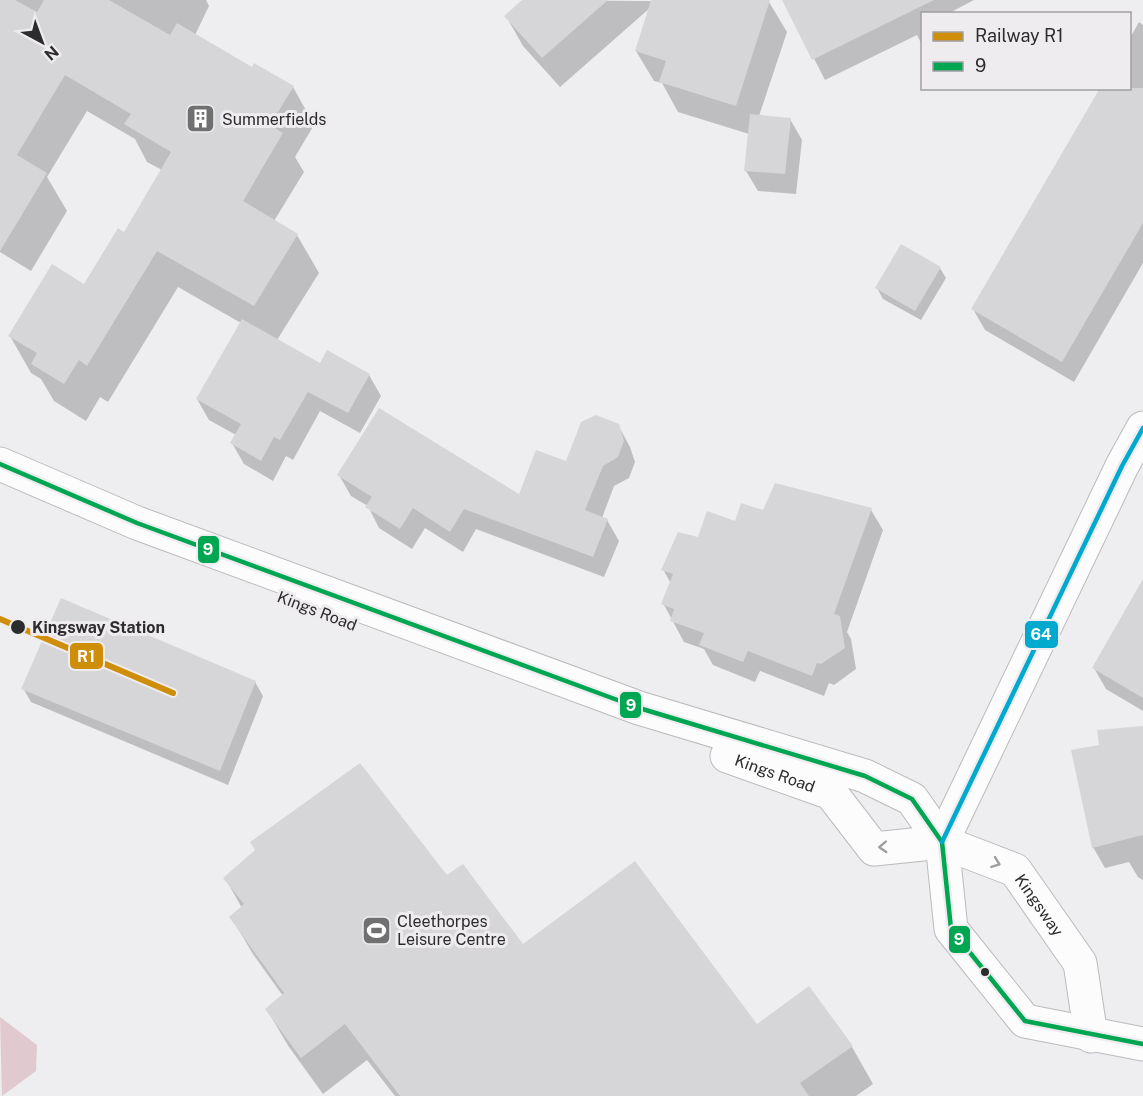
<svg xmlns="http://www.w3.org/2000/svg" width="1143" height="1096" font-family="'Public Sans',sans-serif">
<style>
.green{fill:#e1cacf}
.shadow{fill:#0003}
.building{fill:#d6d6d8}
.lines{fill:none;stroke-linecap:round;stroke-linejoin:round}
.minor-casing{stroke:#bbbabc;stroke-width:35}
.tertiary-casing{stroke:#bbbabc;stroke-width:35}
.minor{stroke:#fcfcfd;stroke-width:33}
.tertiary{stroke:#fcfcfd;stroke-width:33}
.bus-1-casing{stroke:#efecf0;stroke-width:9}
.bus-2-casing{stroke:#efecf0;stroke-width:9}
.bus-1{stroke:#00a651;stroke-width:4.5}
.bus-2{stroke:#00a9ce;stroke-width:4.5}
.rail-1-casing{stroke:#efecf0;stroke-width:10}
.rail-1{stroke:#cf8e09;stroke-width:6}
.oneway{stroke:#9f9e9f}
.stop-dot{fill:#2d2c2d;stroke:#efecf0;stroke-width:2}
.labels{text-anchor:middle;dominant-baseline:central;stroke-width:6;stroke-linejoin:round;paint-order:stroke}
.poi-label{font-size:16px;fill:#2d2c2d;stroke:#efecf0;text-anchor:start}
.street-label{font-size:16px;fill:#2d2c2d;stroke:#efecf0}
.stop-label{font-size:16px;font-weight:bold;fill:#2d2c2d;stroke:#efecf0;text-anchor:start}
.line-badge{stroke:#efecf0;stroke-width:2}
.badge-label{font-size:16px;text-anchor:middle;font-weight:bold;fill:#fff}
</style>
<rect width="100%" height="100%" fill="#eeedef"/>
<!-- green -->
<path class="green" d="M0,1017l37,28 -1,26 -34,25z"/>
<!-- shadow -->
<path class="shadow" d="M0,0h206l3,6 -14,29 57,34 41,18 21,38 -19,32 9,15 -30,49 23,14 22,38 -42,67 44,25 48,10 12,21 -21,37 -40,-22 -27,49 -7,-4 -13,25 -29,-17 -12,-21 4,-8 -27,-15 -12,-21 44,-76 -63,-36 -70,115 -8,-5 -14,24 -32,-20 -13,-22 -10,-6 -21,-37 74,-50 40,-52 38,-64 -15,-8 -12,-23 -48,-28 -40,66 20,34 -36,60 -31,-19z
M524,0l245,2 18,30 -28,84 31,3 12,21 -6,54 -38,-3 -12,-20 3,-37 -71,-22 -16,-29 -8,-2 -18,-30 14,-43 -90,79 -37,-41 -17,-30z
M784,0h190l-21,11 2,3h-33v31l-5,-10 -92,45z
M1139,22l4,3v238l-69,119 -89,-52 -12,-21 157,-221v-50z
M940,268l6,10 -25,42 -38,-21 -6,-11z
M618,425l12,22 5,15 -6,16 -15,8 -12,32 5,2 12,21 -15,36 -128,-48 -13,23 -38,-24 -13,21 -33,-21 -11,-22 -17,-10 -12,-21 181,21z
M871,510l12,20 -36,102 4,7 5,30 -22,16 -5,-2 -5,13 -64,-25 -5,11 -42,-17 -9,-16 -20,-7 -21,-39 8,-19 -8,-15 36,-30 65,-27z
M1143,591v120l-37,-22 -12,-21z
M255,682l8,14 -35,89 -197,-83 -8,-14z
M1143,727v153l-5,-3 -9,-15 -24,6 -12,-21 8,-101z
M225,878h221l77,68 234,80 52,-38 43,59 21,37 -17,12h-461l-28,-36 -44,34 -34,-47 -22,-37 16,-14 -30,-42 -22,-37 11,-9z"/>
<!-- building -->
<path class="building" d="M0,0h15l22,12 7,-12h65l61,35 7,-12 75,44 2,-4 40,23 -24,39 13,8 -40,68 55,33 -44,72 -97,-55 -70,115 -8,-6 -15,24 -33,-20 6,-11 -29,-17 44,-72 32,20 34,-56 6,4 47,-80 -47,-28 7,-10 -66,-39 -48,80 30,18 -47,78z
M522,0h86l-66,58 -38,-42z
M651,0h119l-34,106 -77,-24 7,-21 -31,-10z
M782,0h152l-122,60z
M1100,88h43v135l-81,139 -91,-53z
M750,114l41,4 -6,56 -41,-3z
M901,244l40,23 -26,44 -40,-23z
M242,319l78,44 7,-13 43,24 -22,39 -40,-21 -28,48 -6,-3 -13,24 -31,-18 11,-19 -45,-25z
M379,408l140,86 17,-44 30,11 15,-39 15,-7 23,9 5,17 -6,16 -15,9 -18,44 23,9 -15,38 -129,-48 -14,23 -37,-24 -13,21 -35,-22 7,-10 -35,-22z
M775,483l97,25 -38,106 6,2 5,32 -24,16 -4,-1 -5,13 -64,-25 -5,11 -44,-17 5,-12 -34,-12 4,-12 -13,-5 12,-30 -12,-4 17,-38 20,5 9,-26 28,10 6,-18 22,7z
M1143,579v119l-51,-30z
M61,598l195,83 -36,90 -199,-82z
M1143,726v109l-51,13 -21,-98 28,-5 -2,-15z
M360,763l87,112 16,-11 60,80 112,-83 122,163 52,-38 44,60 -53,37 9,13h-409l-55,-72 -44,34 -36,-49 19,-16 -55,-76 15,-13 -21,-26 32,-28 -5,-8z"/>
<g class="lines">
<defs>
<path id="minor" d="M942,842l180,-376 21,-38"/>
<g id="tertiary">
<path d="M0,464l137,59 502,185 226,68 47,23 30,43 9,87 74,92 118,23"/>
<path id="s1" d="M727,756l104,37 43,56 68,-7 73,28 65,93 11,73"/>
</g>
</defs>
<!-- minor casing -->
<use href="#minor" class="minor-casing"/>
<!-- tertiary casing -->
<use href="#tertiary" class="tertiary-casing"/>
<!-- minor -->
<use href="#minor" class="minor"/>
<!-- tertiary -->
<use href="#tertiary" class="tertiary"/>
<defs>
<path id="bus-1" d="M0,464l137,59 502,185 226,68 47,23 30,43 9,87 74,92 118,23"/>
<path id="bus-2" d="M942,842l180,-376 21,-38"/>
</defs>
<!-- bus-1 casing -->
<use href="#bus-1" class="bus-1-casing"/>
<!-- bus-2 casing -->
<use href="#bus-2" class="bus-2-casing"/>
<!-- bus-1 -->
<use href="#bus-1" class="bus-1"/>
<!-- bus-2 -->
<use href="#bus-2" class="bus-2"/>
<defs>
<path id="rail-1" d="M0,619l173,74"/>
</defs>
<!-- rail-1 casing -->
<use href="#rail-1" class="rail-1-casing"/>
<!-- rail-1 -->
<use href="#rail-1" class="rail-1"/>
</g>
<!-- one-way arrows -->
<defs><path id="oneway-chevron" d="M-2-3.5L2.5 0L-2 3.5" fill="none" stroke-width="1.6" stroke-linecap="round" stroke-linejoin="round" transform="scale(1.5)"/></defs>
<g class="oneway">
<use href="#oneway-chevron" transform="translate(883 847) rotate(177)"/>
<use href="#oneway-chevron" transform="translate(996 863) rotate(20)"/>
</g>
<!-- icons -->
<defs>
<symbol id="building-square" viewBox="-11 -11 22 22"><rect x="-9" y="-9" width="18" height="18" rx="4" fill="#717071" stroke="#efecf0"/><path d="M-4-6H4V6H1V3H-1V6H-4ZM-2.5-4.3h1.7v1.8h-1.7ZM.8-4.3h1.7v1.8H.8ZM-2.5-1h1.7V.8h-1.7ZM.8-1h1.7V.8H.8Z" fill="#fff"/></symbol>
<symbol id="stadium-square" viewBox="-11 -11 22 22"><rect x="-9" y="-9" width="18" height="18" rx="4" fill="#717071" stroke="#efecf0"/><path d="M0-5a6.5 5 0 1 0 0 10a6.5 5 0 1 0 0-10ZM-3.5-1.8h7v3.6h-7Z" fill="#fff"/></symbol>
</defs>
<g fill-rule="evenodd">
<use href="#building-square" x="184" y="102" width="33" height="33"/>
<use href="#stadium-square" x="360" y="914" width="33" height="33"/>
</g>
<!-- markers -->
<g class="stop-dot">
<circle cx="18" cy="627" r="8"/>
<circle cx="985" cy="972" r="5"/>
</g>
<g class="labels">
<!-- poi labels -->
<g class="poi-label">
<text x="222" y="119">Summerfields</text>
<text x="397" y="921">Cleethorpes<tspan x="397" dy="18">Leisure Centre</tspan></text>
</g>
<!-- street labels -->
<g class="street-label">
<text transform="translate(317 611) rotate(21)">Kings Road</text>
<text stroke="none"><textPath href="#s1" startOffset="51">Kings Road</textPath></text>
<text stroke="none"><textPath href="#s1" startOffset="370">Kingsway</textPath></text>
</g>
<!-- stop labels -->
<g class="stop-label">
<text x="32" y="627">Kingsway Station</text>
</g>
</g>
<g class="line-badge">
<rect x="197" y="535" width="23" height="29" rx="6" fill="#00a651"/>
<rect x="1024" y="620" width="35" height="29" rx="6" fill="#00a9ce"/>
<rect x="69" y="642" width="35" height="28" rx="6" fill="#cf8e09"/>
<rect x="619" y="691" width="23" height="28" rx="6" fill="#00a651"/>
<rect x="948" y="925" width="23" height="29" rx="6" fill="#00a651"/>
</g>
<g class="badge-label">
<text x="208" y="555">9</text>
<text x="1041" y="640">64</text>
<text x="86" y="662">R1</text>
<text x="631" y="711">9</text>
<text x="959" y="945">9</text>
</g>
<!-- legend -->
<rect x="921" y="12" width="210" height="78" fill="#efecf0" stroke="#a19fa2" stroke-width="1.5"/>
<rect x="933" y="32" width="30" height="9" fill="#cf8e09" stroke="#a19fa2" stroke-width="1.5"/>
<text x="975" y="42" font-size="18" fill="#2d2c2d">Railway R1</text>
<rect x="933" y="62" width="30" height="9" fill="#00a651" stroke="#a19fa2" stroke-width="1.5"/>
<text x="975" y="72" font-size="18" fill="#2d2c2d">9</text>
<!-- north arrow -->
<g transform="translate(42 42) rotate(139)" stroke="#efecf0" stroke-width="4.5" paint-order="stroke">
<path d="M0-4.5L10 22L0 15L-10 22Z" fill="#2d2c2d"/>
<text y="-9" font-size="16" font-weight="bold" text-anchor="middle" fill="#2d2c2d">N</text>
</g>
</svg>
